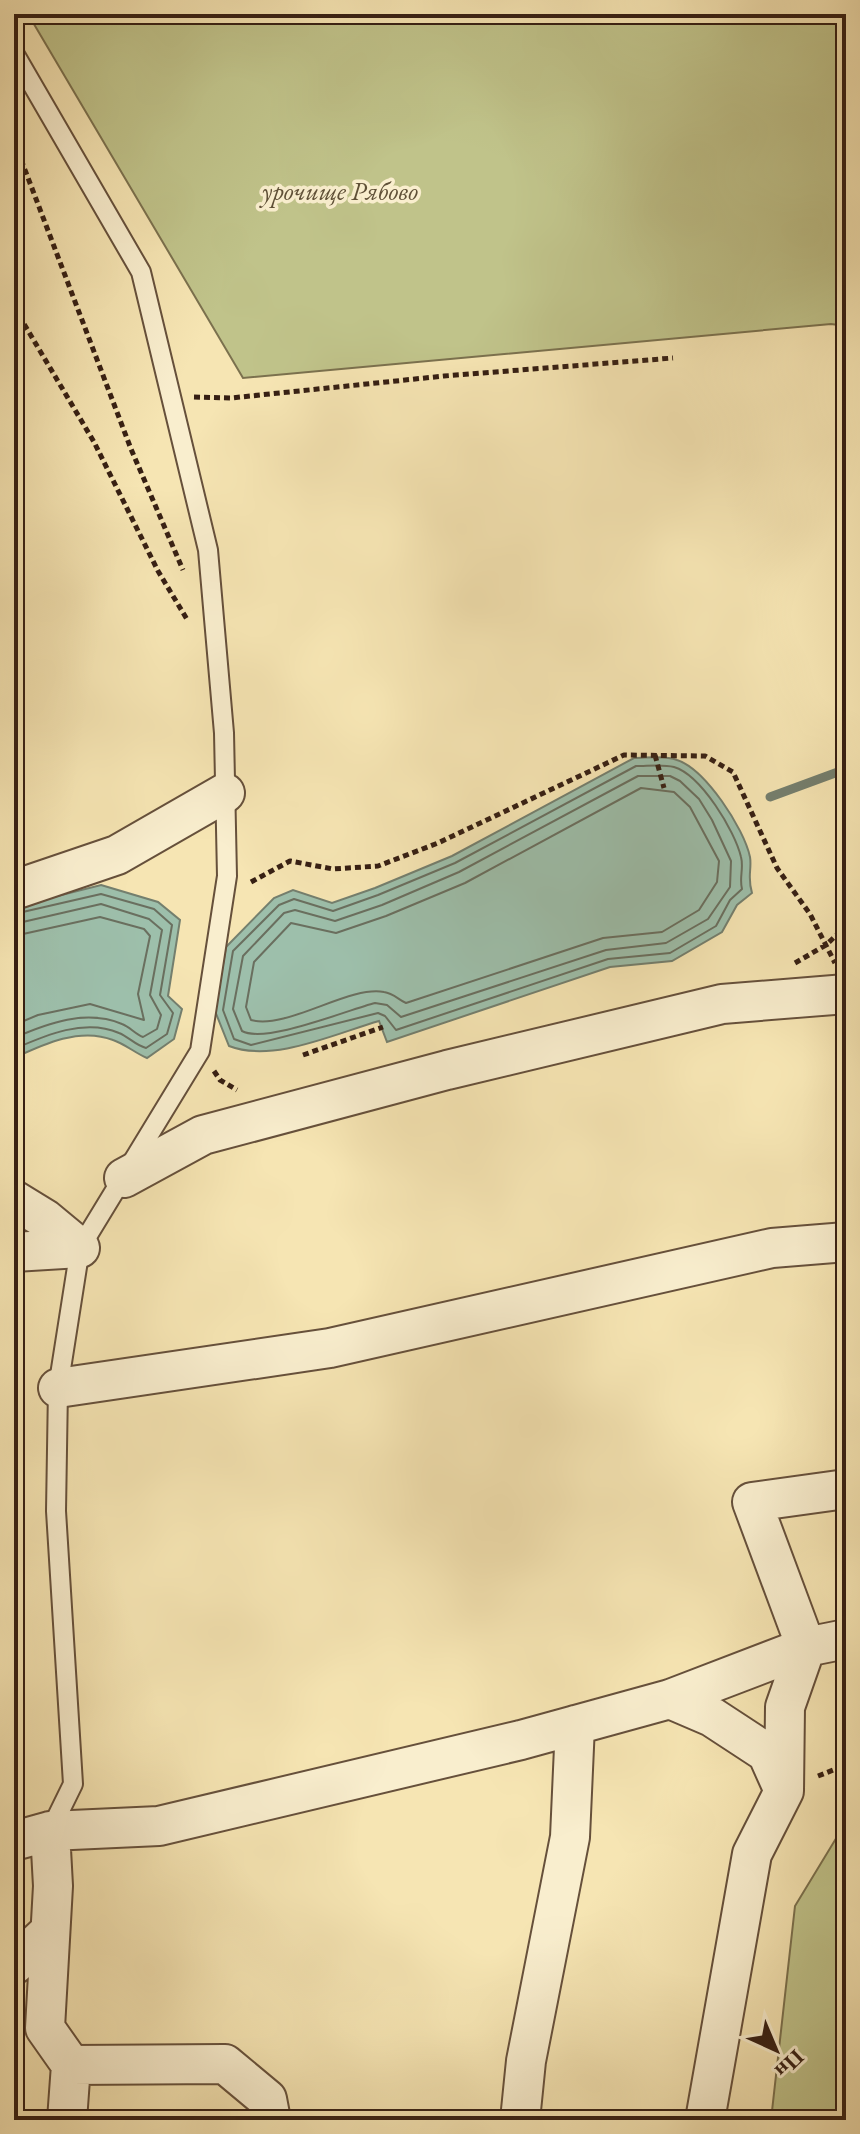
<svg xmlns="http://www.w3.org/2000/svg" width="860" height="2134" font-family="'EB Garamond',serif">
<style>
.green{fill:#c0c38a;stroke:#7b714e;stroke-width:2}
.water{fill:#9dbfab;stroke:#747f6e;stroke-width:2}
.lines{fill:none;stroke-linecap:round;stroke-linejoin:round}
.shore{stroke:#6a6f5f;stroke-width:2}
.stream{stroke:#747f6e;stroke-width:9}
.service-casing{stroke:#66503b;stroke-width:22}
.minor-casing{stroke:#66503b;stroke-width:42}
.path{stroke:#361f13;stroke-width:5;stroke-dasharray:6 4;stroke-linecap:butt}
.service{stroke:#f9eece;stroke-width:18}
.minor{stroke:#f9eece;stroke-width:38}
.labels{text-anchor:middle;dominant-baseline:central;stroke-width:7;stroke-linejoin:round;paint-order:stroke}
.park-label{font-size:26px;font-style:italic;fill:#5f5037;stroke:#f9eece}
</style>
<rect width="100%" height="100%" fill="#f6e5b3"/>
<filter id="stains"><feTurbulence type="fractalNoise" baseFrequency=".0025" numOctaves="4"/><feColorMatrix values="0 0 0 0 .2 0 0 0 0 .09 0 0 0 0 .02 0 0 0 .5 -.17"/></filter>
<radialGradient id="worn" r=".72"><stop offset=".6" stop-color="#630" stop-opacity="0"/><stop offset="1" stop-color="#630" stop-opacity=".3"/></radialGradient>
<!-- green -->
<path class="green" d="M28,14h818v312l-15,-2 -588,54z
M846,1822v298h-75l24,-214z"/>
<!-- water -->
<path class="water" d="M634,758c13,0 31,-3 43,2 28,9 67,68 73,97 2,12 -3,20 2,36l-15,12 -15,27 -50,29 -62,6 -223,75 -8,-21c-45,13 -106,42 -150,25l-14,-35 11,-64 48,-49 19,-8 39,13 43,-15 77,-32z
M101,885l57,17 22,18 -12,76 14,13 -8,30 -27,19c-12,-5 -22,-14 -34,-18 -33,-13 -69,4 -99,18v-151z"/>
<g class="lines">
<!-- shore -->
<path class="shore" d="M636,766c12,0 27,-2 38,1 27,8 61,64 67,90 3,11 -2,21 1,32l-12,11 -14,26 -46,27 -62,6 -212,71 -11,-14 -7,-3 -127,32 -17,-6 -11,-29 10,-59 46,-46 15,-6 39,12 45,-16 77,-32z
M638,776h32l10,5 19,18 13,21 19,41 -1,26 -22,32 -42,24 -60,7 -205,67 -14,-12 -12,-2c-28,7 -109,41 -133,28l-9,-22 10,-53 41,-43 11,-3 40,11 47,-16 77,-33z
M641,788l33,4 16,15 29,54 -2,21 -18,28 -37,22 -59,6 -197,65c-7,-3 -13,-10 -22,-11 -35,-7 -97,38 -133,28l-5,-13 8,-45 37,-39 45,10 50,-17 79,-33z
M14,914l87,-20 53,15 18,16 -12,70 13,18 -6,21 -21,14c-11,-3 -17,-11 -27,-15 -34,-15 -73,2 -105,16
M14,924l87,-20 48,15 13,11 -12,65 11,20 -4,14 -14,8c-8,-3 -13,-10 -21,-13 -36,-15 -74,-1 -108,14
M14,936l86,-19 44,12 6,7 -12,58 6,26 -54,-16 -52,11 -24,10"/>
<!-- stream -->
<path class="stream" d="M770,797l76,-28"/>
<defs>
<path id="service" d="M14,53l127,219 67,278 16,183 3,143 -27,175 -120,197 -22,140 -2,123 17,273 -23,47"/>
<path id="minor" d="M14,890l103,-35 108,-62
M124,1178l79,-43 244,-65 275,-66 124,-10
M14,1200l31,19 35,29
M14,1252l66,-4
M58,1388l272,-40 442,-100 74,-6
M670,1699l42,18 55,36 17,38
M50,1831l3,55 -8,142 26,37 -4,55
M14,1841l36,-10 109,-5 362,-86 149,-41 136,-52 40,-8
M14,1965l36,-34
M71,2065l154,-1 42,35 4,21
M520,2120l6,-59 44,-224 5,-112
M705,2120l47,-266 32,-63 1,-84 21,-60 -54,-145 94,-13"/>
</defs>
<!-- service casing -->
<use href="#service" class="service-casing"/>
<!-- minor casing -->
<use href="#minor" class="minor-casing"/>
<!-- path -->
<path class="path" d="M14,141l117,308 52,121
M14,307l80,135 64,129 30,50
M194,397l37,1 213,-22 229,-18
M655,755l9,33
M251,882l39,-21 43,8 45,-3 60,-23 186,-88 81,1 28,16 44,96 33,46 25,49
M795,963l31,-18 20,-19
M303,1055l80,-28
M214,1071l6,9 17,10
M818,1776l28,-11"/>
<!-- service -->
<use href="#service" class="service"/>
<!-- minor -->
<use href="#minor" class="minor"/>
</g>
<g class="labels">
<!-- park labels -->
<g class="park-label">
<text x="340" y="191">урочище Рябово</text>
</g>
</g>
<!-- margin -->
<rect width="860" height="2134" fill="none" stroke="#f6e5b3" stroke-width="48"/>
<rect x="16" y="16" width="828" height="2102" fill="none" stroke="#361f13" stroke-width="4"/>
<rect x="24" y="24" width="812" height="2086" fill="none" stroke="#361f13" stroke-width="2"/>
<!-- north arrow -->
<g transform="translate(776 2050) rotate(136)" stroke="#f9eece" stroke-width="6" paint-order="stroke">
<path d="M0-6L14 30L0 20L-14 30Z" fill="#361f13"/>
<text y="-12" font-size="22" font-weight="bold" text-anchor="middle" fill="#361f13">Пн</text>
</g>
<rect width="100%" height="100%" filter="url(#stains)"/>
<rect width="100%" height="100%" fill="url(#worn)"/>
</svg>
